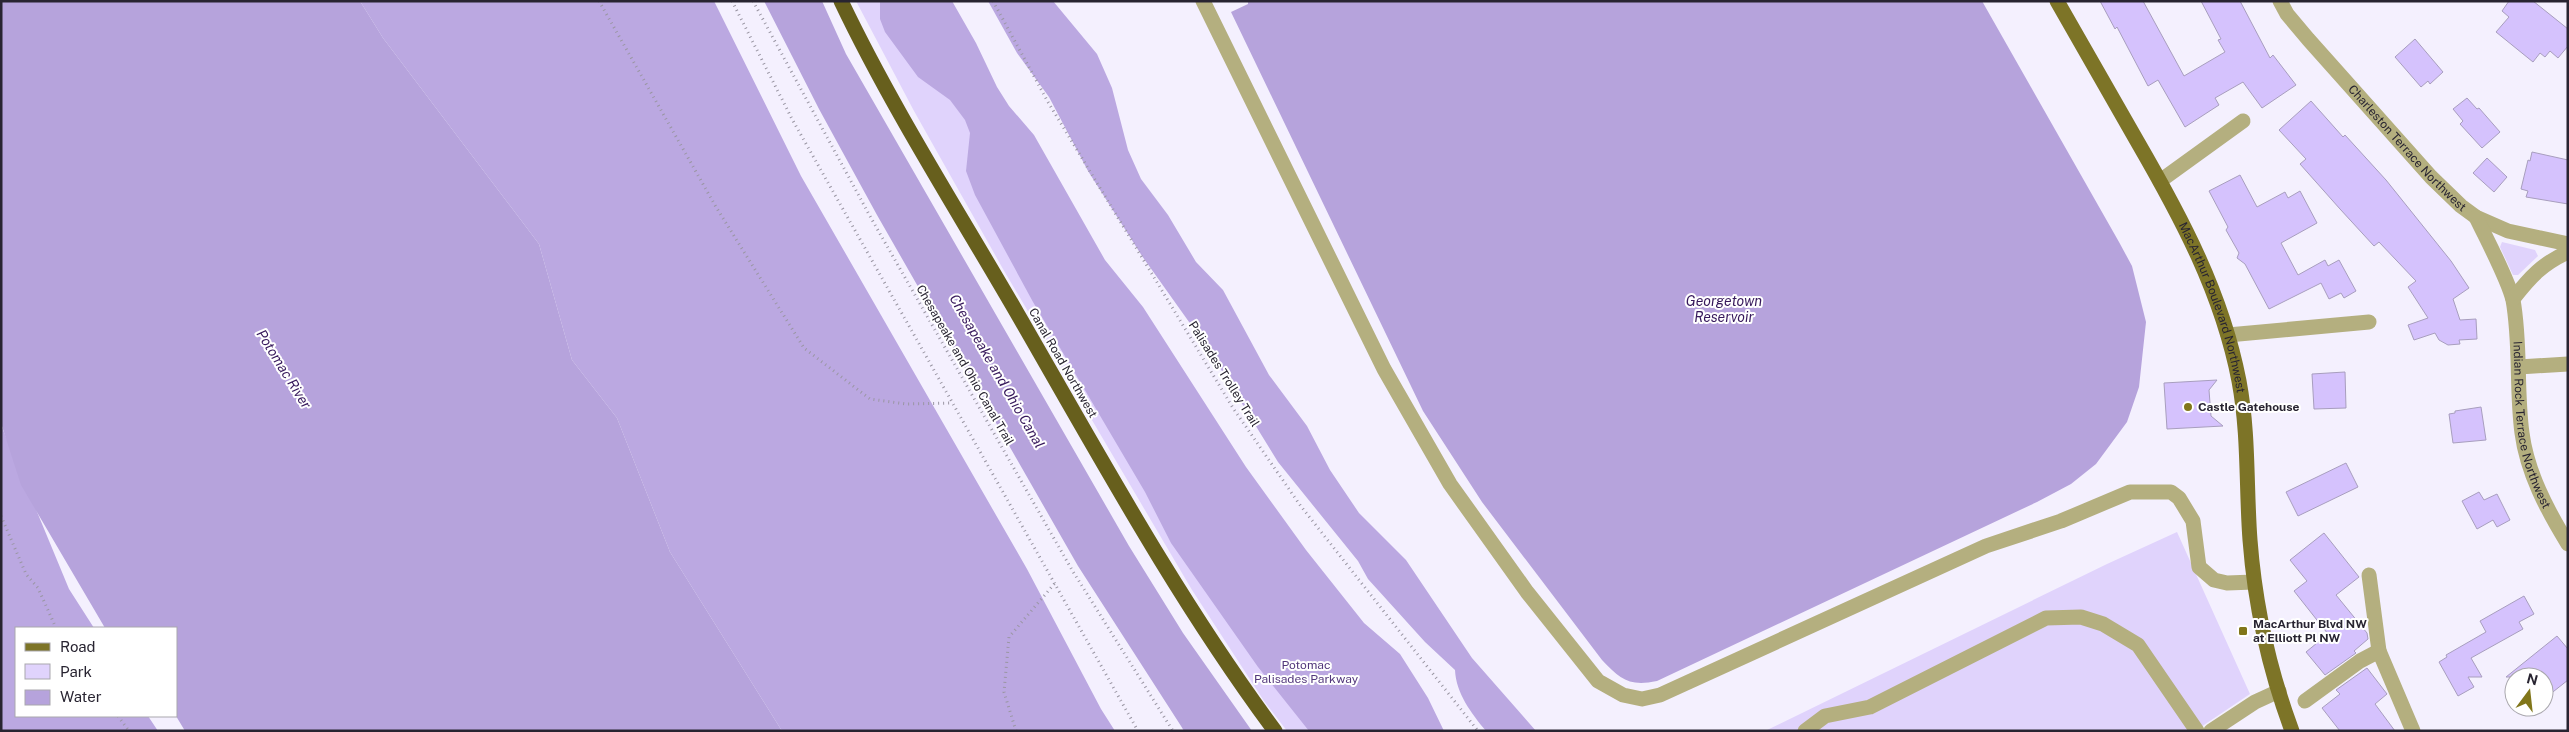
<svg xmlns="http://www.w3.org/2000/svg" width="2569" height="732" font-family="'Public Sans',sans-serif">
<style>
.green{fill:#e0d3fc}
.forest{fill:#bba8e1}
.water{fill:#b6a3dc}
.building{fill:#d5c2fd;stroke:#a89ebe}
.lines{fill:none;stroke-linecap:round;stroke-linejoin:round}
.path{stroke:#9a96a3;stroke-width:3;stroke-dasharray:1 4;stroke-linecap:butt}
.minor{stroke:#b4af7f;stroke-width:15}
.major{stroke:#7d7427;stroke-width:15}
.highway{stroke:#675f1d;stroke-width:15}
.poi-dot{fill:#81761a;stroke:#fff;stroke-width:2}
.labels{text-anchor:middle;dominant-baseline:central;stroke-width:4;stroke-linejoin:round;paint-order:stroke}
.street-label{font-size:12px;fill:#282431;stroke:#fff}
.poi-label{font-size:12px;font-weight:bold;fill:#282431;stroke:#fff;text-anchor:start}
.park-label{font-size:12px;fill:#52377b;stroke:#fff}
.water-label{font-size:14px;font-style:italic;fill:#36185b;stroke:#fff}
</style>
<rect width="100%" height="100%" fill="#f4f0fe"/>
<!-- green -->
<path class="green" d="M856,1h69l485,730h-123l-23,-30 -72,-111 -189,-321 -89,-158z
M2502,242l33,8 3,6 -20,19h-5l-13,-28z
M2177,532l73,162 -55,37h-430l342,-167z"/>
<!-- forest -->
<path class="forest" d="M360,1h354l87,175 226,393 74,140 14,22h-333l-112,-179 -53,-134 -45,-58 -33,-116 -156,-206z
M880,1h72l24,42 21,44 12,19 25,29 71,125 38,47 103,160 60,83 58,73 36,31 28,44 16,33h-135l-51,-64 -87,-124 -26,-51 -112,-190 -58,-107 -9,-24 4,-38 -5,-13 -15,-20 -32,-23 -33,-45 -5,-13z
M988,1h65l44,53 15,34 16,62 13,29 27,36 28,47 27,28 46,85 38,51 23,44 29,43 47,47 66,98 64,73h-50c-15,-18 -30,-38 -31,-61l-30,-28 -57,-63 -10,-18 -80,-99 -69,-112 -67,-94 -54,-85 -39,-74 -32,-44z
M1,425l68,164 25,39h-78v88h132l10,15h-157z"/>
<!-- water -->
<path class="water" d="M1,1h359l23,37 156,206 33,116 45,58 53,134 112,179h-597l-9,-15v-88h-71l-84,-143 -20,-62z
M764,1h58l24,53 283,492 54,87 69,98h-68l-3,-5 -103,-160 -201,-351 -58,-106z
M1248,1h734l137,241 13,24 14,56 -7,65 -12,35 -31,42 -25,20 -34,18 -380,179c-28,6 -37,-2 -55,-21l-120,-158 -59,-91 -192,-399 17,-8z"/>
<!-- building -->
<path class="building" d="M2100,1h43l41,75 41,-24 -7,-12 3,-1 -20,-38h39l30,57 3,-3 23,30 -34,23 -19,-26 -28,16 4,7 -34,22 -27,-47 -10,6 -31,-59 -2,2z
M2509,1h24l35,28v17l-10,12 -8,-7 -5,6 -5,-4 -7,9 -37,-30 13,-15 -7,-6z
M2415,39l28,33 -13,12 -2,-3 -7,6 -26,-30z
M2467,98l10,11 2,-1 21,24 -18,16 -22,-24 3,-3 -10,-12z
M2311,101l32,36 2,-2 41,45 65,81 18,27 -16,11 7,21 16,-1 1,20 -18,1 1,4 -12,1 -9,-5 -4,-7 -21,7 -6,-15 20,-7 -20,-31 8,-6 -37,-39 -5,4 -34,-37 -40,-45 6,-5 -27,-29z
M2532,152l36,8v44l-42,-7 2,-6 -7,-2 7,-29 2,1z
M2487,158l20,19 -13,15 -21,-19z
M2240,175l17,32 28,-15 3,6 12,-7 17,32 -36,20 17,32 27,-15 3,6 11,-6 17,31 -12,7 -3,-5 -12,6 -8,-16 -52,26 -24,-45 -8,-6 2,-5 -13,-23 2,-3 -19,-36z
M2345,372l1,36 -32,1 -2,-35z
M2217,380l-8,10 2,26 12,10 -56,3 -3,-46z
M2481,407l5,33 -33,3 -4,-29 6,-1v-2z
M2346,463l12,24 -60,29 -12,-24z
M2479,492l5,8 13,-6 13,26 -13,7 -4,-7 -16,9 -15,-28z
M2324,533l35,44 -23,18 31,38 1,6 -14,12 2,2 -31,22 -19,-23 22,-18 -34,-43 13,-10 -17,-21z
M2524,596l10,18 -15,8 4,7 -52,29 11,19h-14l6,10 -16,9 -19,-34 8,-5 -1,-2 40,-23 -6,-11z
M2557,636l11,13v31l-24,19v-22h-38z
M2367,668l20,26 -12,10 20,27h-55l-18,-23 18,-14 -4,-4z"/>
<g class="lines">
<!-- path -->
<path class="path" d="M599,1l117,206 88,141 66,51 36,5 47,-1
M732,1l60,118 346,612
M753,1l118,217 201,352 101,161
M993,1l55,101 185,306 67,97 178,226
M1,516l25,58 12,14 18,40
M118,716l11,15
M1016,731l-12,-39 5,-55 46,-54"/>
<!-- minor -->
<g class="minor">
<path d="M1203,1l181,368 66,115 77,108 71,89 25,14 19,4 18,-4 326,-149 75,-25 69,-29h41l8,6 14,23 6,46 15,13 13,3 27,-1"/>
<path id="s1" d="M2280,1l7,13 21,25 123,138 30,29 15,11 32,14 60,13"/>
<path d="M2160,181l83,-60"/>
<path id="s2" d="M2476,217c10,21 32,62 37,83 8,44 3,89 9,133 5,39 25,77 46,111"/>
<path d="M2513,299c17,-22 29,-35 55,-47"/>
<path d="M2228,335l141,-13"/>
<path d="M2519,367l49,-3"/>
<path d="M2369,575l10,76"/>
<path d="M2305,701l55,-40 19,-10 34,80"/>
<path d="M1805,731l20,-15 45,-9 176,-89 35,-1 22,7 35,21 59,86"/>
<path d="M2211,731l44,-29 24,-11"/>
</g>
<!-- major -->
<path class="major" id="s3" d="M2057,1c27,47 53,93 80,140 44,76 85,152 102,240 10,53 7,106 11,159 5,66 19,129 42,191"/>
<!-- highway -->
<path class="highway" d="M841,1c51,107 117,210 176,312 82,142 160,286 258,418"/>
</g>
<!-- markers -->
<g class="poi-dot">
<circle cx="2188" cy="407" r="5"/>
<rect x="2238" y="626" width="10" height="10" rx="2.5"/>
</g>
<g class="labels">
<!-- street labels -->
<g class="street-label">
<text stroke="none"><textPath href="#s1" startOffset="195">Charleston Terrace Northwest</textPath></text>
<text stroke="none"><textPath href="#s3" startOffset="345">MacArthur Boulevard Northwest</textPath></text>
<text transform="translate(1063 363) rotate(60)">Canal Road Northwest</text>
<text transform="translate(965 365) rotate(60)">Chesapeake and Ohio Canal Trail</text>
<text transform="translate(1224 374) rotate(58)">Palisades Trolley Trail</text>
<text stroke="none"><textPath href="#s2" startOffset="218">Indian Rock Terrace Northwest</textPath></text>
</g>
<!-- poi labels -->
<g class="poi-label">
<text x="2198" y="407">Castle Gatehouse</text>
<text x="2253" y="624">MacArthur Blvd NW<tspan x="2253" dy="14">at Elliott Pl NW</tspan></text>
</g>
<!-- park labels -->
<g class="park-label">
<text x="1306" y="665">Potomac<tspan x="1306" dy="14">Palisades Parkway</tspan></text>
</g>
<!-- water labels -->
<g class="water-label">
<text x="1724" y="301">Georgetown<tspan x="1724" dy="16">Reservoir</tspan></text>
<text transform="translate(284 369) rotate(58)">Potomac River</text>
<text transform="translate(997 371) rotate(60)">Chesapeake and Ohio Canal</text>
</g>
</g>
<!-- border -->
<rect width="2569" height="732" fill="none" stroke="#282431" stroke-width="5"/>
<!-- legend -->
<rect x="15" y="627" width="162" height="90" fill="#ffffff" stroke="#a9a7ad"/>
<rect x="25" y="643" width="25" height="8" fill="#7d7427" stroke="#a9a7ad"/>
<text x="60" y="652" font-size="15" fill="#282431">Road</text>
<rect x="25" y="664" width="25" height="15" fill="#e0d3fc" stroke="#a9a7ad"/>
<text x="60" y="677" font-size="15" fill="#282431">Park</text>
<rect x="25" y="690" width="25" height="15" fill="#b6a3dc" stroke="#a9a7ad"/>
<text x="60" y="702" font-size="15" fill="#282431">Water</text>
<!-- north arrow -->
<g transform="translate(2529 692) rotate(15)"><circle r="24" fill="#ffffff" stroke="#a9a7ad"/>
<path d="M0-4L9 19L0 12L-9 19Z" fill="#81761a"/>
<text y="-8" font-size="14" font-weight="bold" text-anchor="middle" fill="#282431">N</text>
</g>
</svg>
